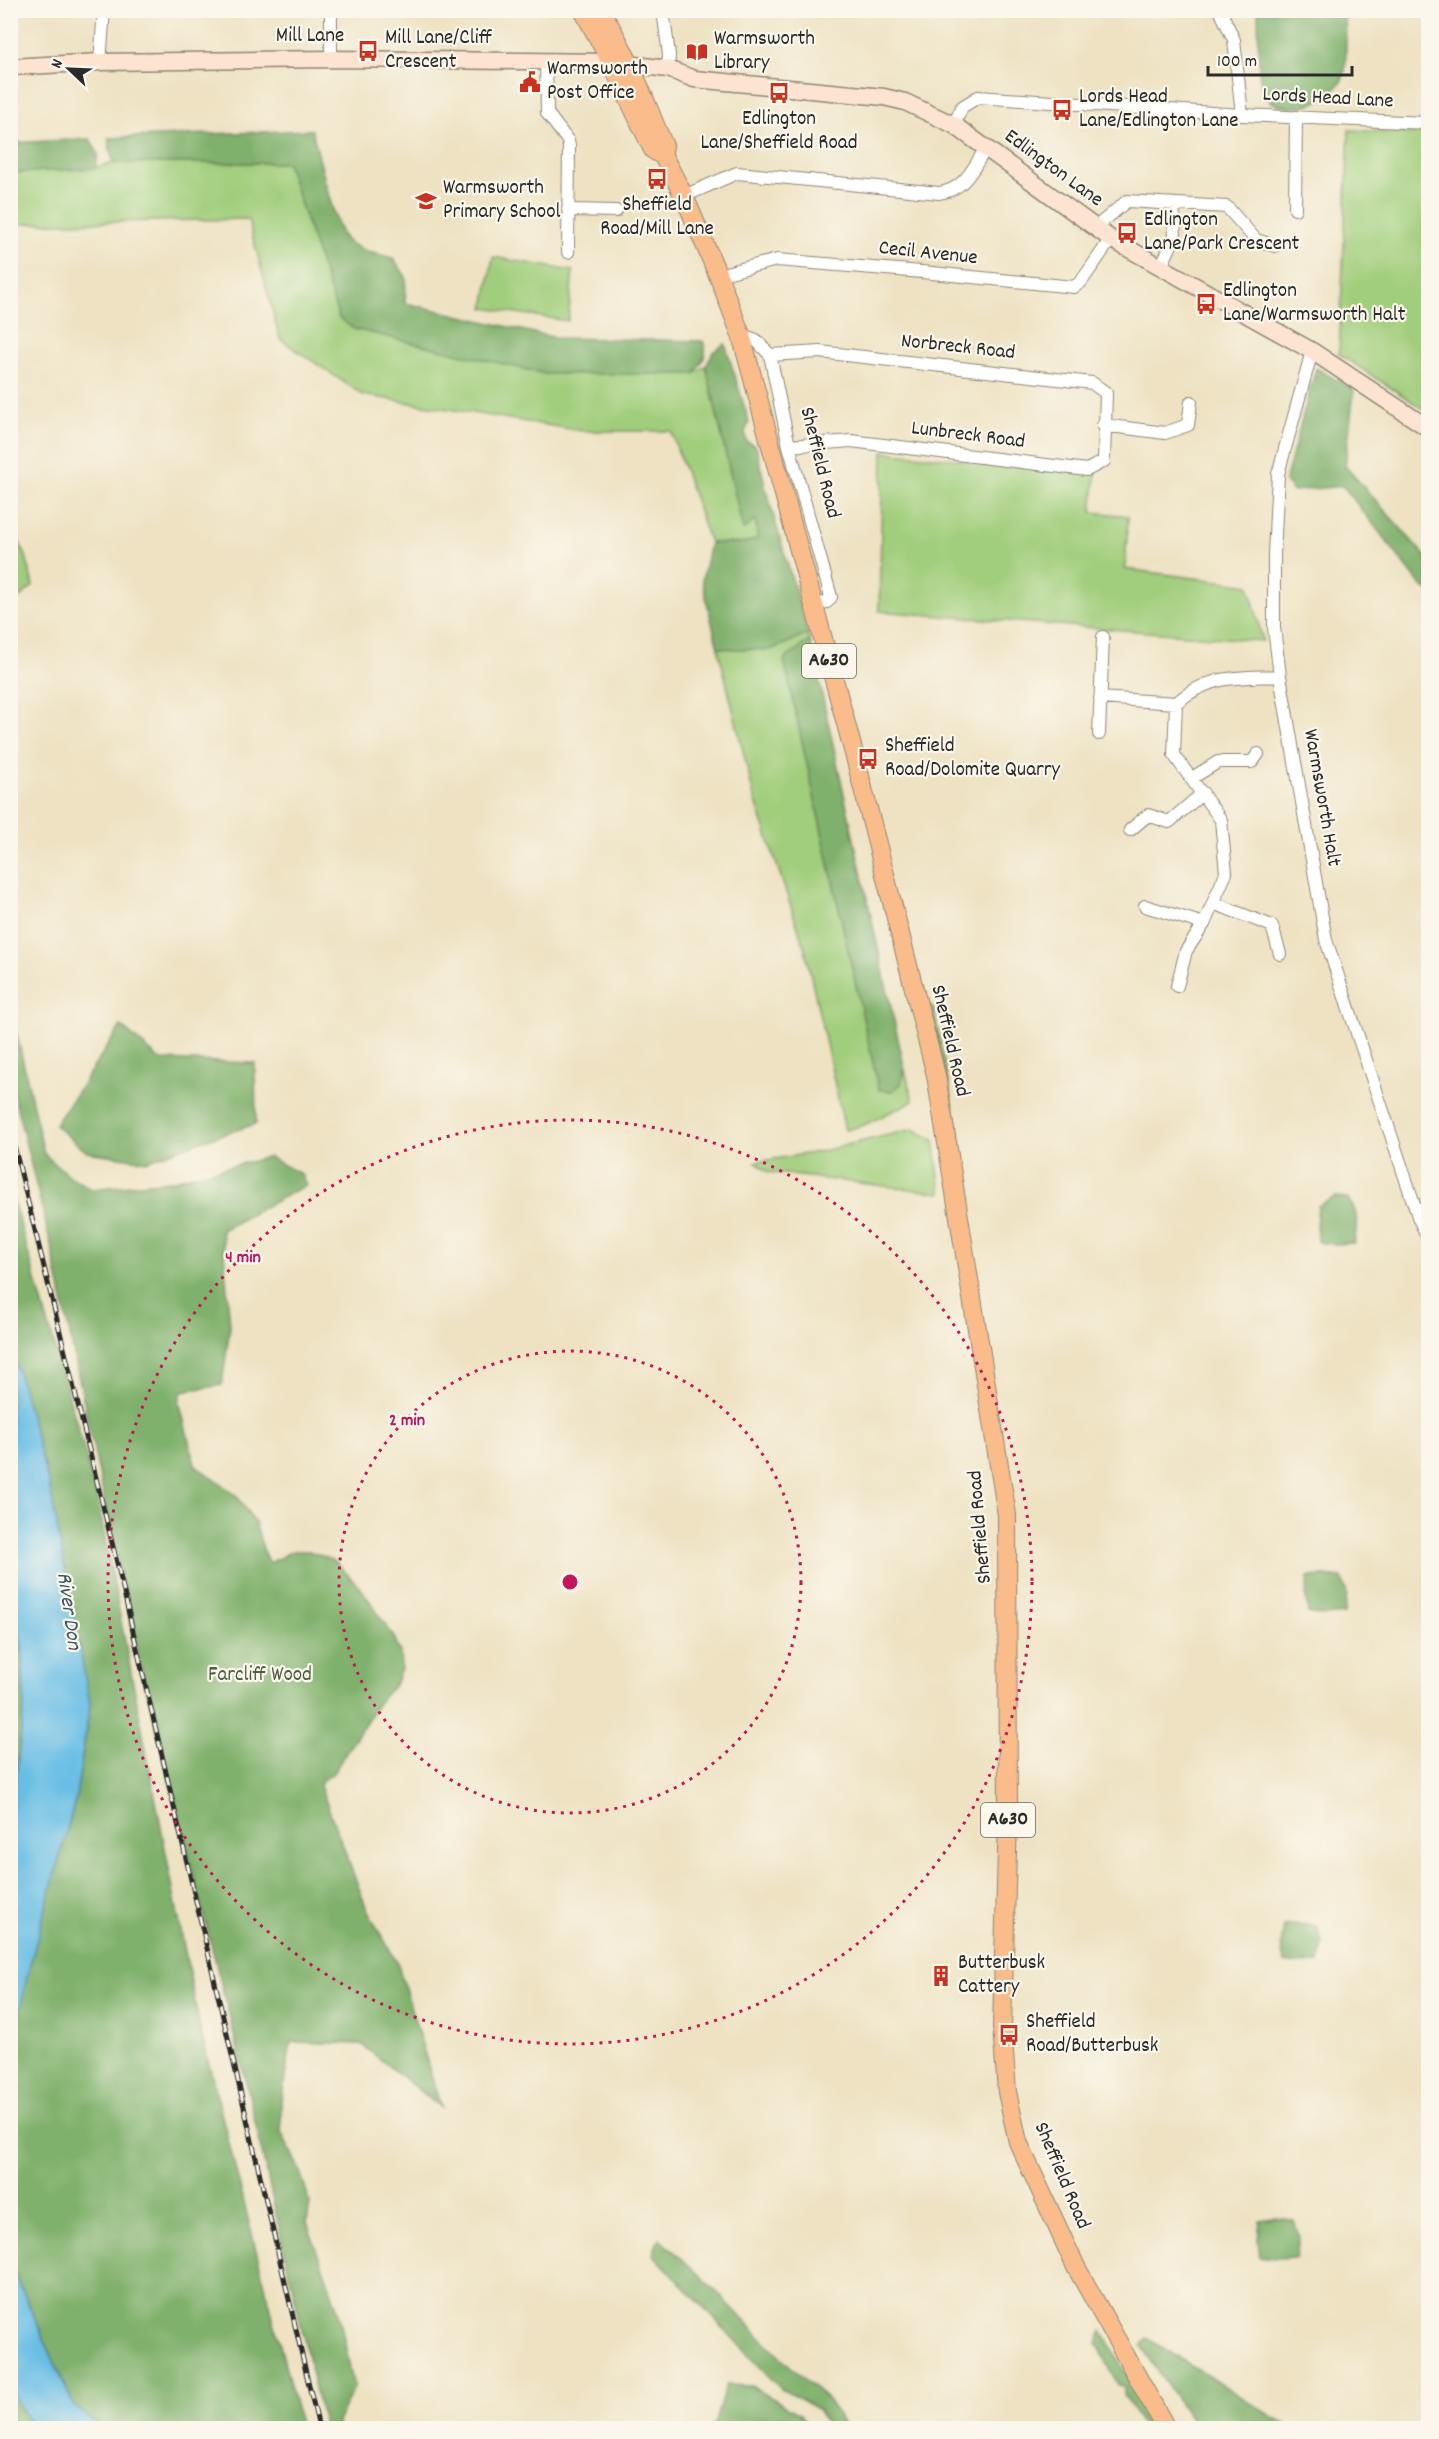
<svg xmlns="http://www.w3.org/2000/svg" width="1439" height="2439" font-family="Dekko,sans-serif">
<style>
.green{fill:#a1ce7c;stroke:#667c54;stroke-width:1.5}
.forest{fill:#80b16c;stroke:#566e4c;stroke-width:1.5}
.water{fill:#69bee5;stroke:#4a7488;stroke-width:1.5}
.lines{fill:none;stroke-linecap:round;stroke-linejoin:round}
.street-casing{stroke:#8c8676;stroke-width:14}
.secondary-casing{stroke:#8c8676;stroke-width:19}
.primary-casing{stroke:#8c8676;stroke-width:20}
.street{stroke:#fff;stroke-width:12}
.secondary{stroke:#fde4d1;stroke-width:16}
.primary{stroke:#fabc8b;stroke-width:18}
.rail-casing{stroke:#2b2b2b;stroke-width:5}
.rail{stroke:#fbf7ec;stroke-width:3;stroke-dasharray:9;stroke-linecap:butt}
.ring{fill:none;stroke:#c2185b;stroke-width:3;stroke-dasharray:3 6}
.labels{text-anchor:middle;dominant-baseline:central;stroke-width:4.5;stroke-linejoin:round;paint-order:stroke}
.shield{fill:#fbf7ec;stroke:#696865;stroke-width:1.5}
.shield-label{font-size:20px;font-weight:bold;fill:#2b2b2b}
.street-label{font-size:21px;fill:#2b2b2b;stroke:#fbf7ec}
.poi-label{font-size:21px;fill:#2b2b2b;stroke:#fbf7ec;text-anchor:start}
.park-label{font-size:21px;fill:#4e5c43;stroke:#fbf7ec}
.water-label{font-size:22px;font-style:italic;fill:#3e5763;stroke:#fbf7ec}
.centre{fill:#c2185b;stroke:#fbf7ec;stroke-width:3}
.ring-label{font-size:18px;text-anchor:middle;font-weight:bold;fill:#c2185b;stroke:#fbf7ec;stroke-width:4.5;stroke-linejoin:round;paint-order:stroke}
</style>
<rect width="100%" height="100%" fill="#fbf7ec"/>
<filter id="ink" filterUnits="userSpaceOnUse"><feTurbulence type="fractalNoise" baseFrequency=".0167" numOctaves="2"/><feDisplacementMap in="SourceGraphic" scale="12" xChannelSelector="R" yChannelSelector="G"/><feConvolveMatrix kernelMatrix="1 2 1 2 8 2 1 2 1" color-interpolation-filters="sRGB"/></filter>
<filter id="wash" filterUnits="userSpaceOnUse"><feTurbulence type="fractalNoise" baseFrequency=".008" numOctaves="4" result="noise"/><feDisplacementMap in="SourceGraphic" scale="24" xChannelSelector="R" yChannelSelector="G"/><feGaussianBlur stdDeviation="1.35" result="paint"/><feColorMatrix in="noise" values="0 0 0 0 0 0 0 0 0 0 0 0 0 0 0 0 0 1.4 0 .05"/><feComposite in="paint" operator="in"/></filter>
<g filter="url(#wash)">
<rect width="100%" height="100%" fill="#eee2c2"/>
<!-- green -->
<path class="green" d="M1349,130l79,4v278l-89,-58z
M113,163h174l52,155 355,56 12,-8 37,163 13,-10 1,20 -12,4h-35l-39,-112h-88l-220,-36 -83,-56 -32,-120 -237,5v-51l85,-5z
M493,257l80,14 -5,50 -84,-13z
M883,452l213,21 -4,39 36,4 -3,53 124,16 14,56 -384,-30z
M11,526l15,30 7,30 -22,19z
M808,634l2,6 -26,20 95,429 12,2 10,-7 3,-18 9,35 -49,24 -19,5 -40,-181 -51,-153 -36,-148 52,2z
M913,1129l21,11 7,53 -173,-21 -12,-10 62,-10z"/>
<!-- forest -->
<path class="forest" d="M1258,11h86c2,13 3,52 0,64 -10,30 -74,50 -83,10 -4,-20 -2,-53 -3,-74z
M312,130c5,18 23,101 34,110 13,11 31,14 47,18l13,19 -1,26 151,35 147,3c6,13 -1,22 -9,33h-149l-191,-45 -15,-11 -52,-155h-174l-5,-25z
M90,139l8,15 -2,14 -85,5v-30z
M725,344l24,78 -4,10 1,9 10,5 10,44 42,144 -38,16 -52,-2 -16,-67 8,-38h35l12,-4 -1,-19 -13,10 -37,-164 7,-14z
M1316,368l38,22 -9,76 83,93v32l-4,-2 -81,-103 -50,5 -8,-9z
M810,640l94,426 -3,18 -9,7 -13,-1 -95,-430z
M924,1006h9l30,149h-8z
M11,1009l33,145 24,21 23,14 78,-8 100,-24 32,17 5,11 -84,45 8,96 -8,59 -40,6 -3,10 16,64 42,31 18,27 11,35 4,5 22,-12h17l26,10 27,29 32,47 6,15 1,17 -5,13 -18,21 -45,70 -11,8 -2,5 48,126 29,50 44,146 -80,-64 -70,-2 -10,59v30l18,38 11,33 -3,21 31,87 16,78 -17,34 1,6h-14l-76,-338 -116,-458 -80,-383 -41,-165z
M121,1026l39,34 95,3 1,61 -61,19 -48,18 -60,-9 -32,-27z
M10,1189l86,303 104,537 101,399h-199l-28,-22 -63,-141v-213l16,-76 49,-179 14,-93 -40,-216 -39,-142z
M1335,1197l12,1c13,15 10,27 7,45l-20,1 -16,-2 -2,-16 2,-20z
M1323,1576l19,2 5,16 -3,20 -20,2 -16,-3 -2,-16 2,-20z
M11,1589l11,58 2,59 -13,123z
M1298,1924l19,2 5,17 -3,20 -19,1 -16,-2 -3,-16 3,-20z
M1274,2218l20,2 5,17 -3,20 -20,1 -16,-2 -2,-16 2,-20z
M659,2238l43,39 77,79 50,45 16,27h-17l-9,-18 -38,-21 -128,-135z
M1102,2331l55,97h-14l-19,-33v-8l-6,-2 -21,-42z
M1147,2338l143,89 5,1h-103v-7l-51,-75z
M726,2385l25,1 49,28 9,14h-96z
M11,2391l22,37h-22z"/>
<!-- water -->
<path class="water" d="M11,1346l39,142 40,216 -14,93 -49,179 -16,80 -1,-227 14,-123 -2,-59 -12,-69z
M11,2265l63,141 28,22h-69l-22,-37z"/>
</g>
<g filter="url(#ink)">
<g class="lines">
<defs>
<path id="street" d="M331,10v49
M663,10l6,45 -1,14
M1220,10l14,30 8,75
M100,62l4,-52
M546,62l1,51 21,28 1,5 -1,106
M954,125l8,-18 16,-10 264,18 186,8
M684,196l53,-23 202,20c26,-3 34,-25 47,-45
M1295,209l1,-92
M568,210l48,1
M1095,228l32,-27 100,6 29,33 19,6
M1161,267l14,-31 -2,-32
M718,275l59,-15 145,12 152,15 7,-5 30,-43
M741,335l15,5 14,15 19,91 42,151 -4,5 -13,3
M1312,351l-34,123 -4,81v73l6,48 46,264 93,279 9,19
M770,355l50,-3 272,31 14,10 -2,68 -17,9 -236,-29 -62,5
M1103,425l62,8 23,-8 3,-23
M1100,698l76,5
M1099,734l4,-97
M1192,778l26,-16h34l6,-8
M1130,830l18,-15 21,7 34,-29
M1213,903l59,23 8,28
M1145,906l59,18
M1177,986l9,-35 18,-27 22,-51 -5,-53 -47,-65 2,-52c34,-29 62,-25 104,-27"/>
<path id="secondary" d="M10,67l90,-5 231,-3 280,3 57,7 26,10 190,18 21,5 49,23 157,114 201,112 116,77"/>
<path id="primary" d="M583,10l28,52 42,88 10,6 21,40 34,79 23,60 115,426 80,314 71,440 1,301 -6,211 5,65 11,50 58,125 90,161
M600,10c28,42 44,90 64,136l-1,5"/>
</defs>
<!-- street casing -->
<use href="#street" class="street-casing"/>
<!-- secondary casing -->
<use href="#secondary" class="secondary-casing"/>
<!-- primary casing -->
<use href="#primary" class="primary-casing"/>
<!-- street -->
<use href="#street" class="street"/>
<!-- secondary -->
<use href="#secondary" class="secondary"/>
<!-- primary -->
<use href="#primary" class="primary"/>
<defs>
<path id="rail" d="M10,1129l108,438 201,861"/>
</defs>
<!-- rail casing -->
<use href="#rail" class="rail-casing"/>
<!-- rail -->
<use href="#rail" class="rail"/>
</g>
</g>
<!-- distance rings -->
<g class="ring">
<circle cx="570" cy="1582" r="231"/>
<circle cx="570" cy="1582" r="462"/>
</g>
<!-- icons -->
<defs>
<symbol id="bus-bare" viewBox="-9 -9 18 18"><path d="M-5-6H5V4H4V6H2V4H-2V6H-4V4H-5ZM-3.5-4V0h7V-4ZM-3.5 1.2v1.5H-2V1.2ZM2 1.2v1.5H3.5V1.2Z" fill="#c8321e" stroke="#fbf7ec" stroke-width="2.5" paint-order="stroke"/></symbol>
<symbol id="library-bare" viewBox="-9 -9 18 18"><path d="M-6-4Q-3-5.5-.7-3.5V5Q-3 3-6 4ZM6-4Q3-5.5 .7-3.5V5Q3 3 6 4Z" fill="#c8321e" stroke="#fbf7ec" stroke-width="2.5" paint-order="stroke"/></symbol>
<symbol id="civic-bare" viewBox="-9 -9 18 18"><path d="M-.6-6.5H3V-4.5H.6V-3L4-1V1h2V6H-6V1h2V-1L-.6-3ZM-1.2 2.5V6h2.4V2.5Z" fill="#c8321e" stroke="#fbf7ec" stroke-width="2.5" paint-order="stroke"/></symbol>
<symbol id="school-bare" viewBox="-9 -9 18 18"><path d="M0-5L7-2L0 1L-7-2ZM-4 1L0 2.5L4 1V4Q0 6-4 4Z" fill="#c8321e" stroke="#fbf7ec" stroke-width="2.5" paint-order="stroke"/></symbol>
<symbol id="building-bare" viewBox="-9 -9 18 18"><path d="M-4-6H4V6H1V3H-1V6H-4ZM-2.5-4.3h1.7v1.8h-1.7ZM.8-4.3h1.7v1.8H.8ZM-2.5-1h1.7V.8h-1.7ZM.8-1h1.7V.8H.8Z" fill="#c8321e" stroke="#fbf7ec" stroke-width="2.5" paint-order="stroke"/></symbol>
</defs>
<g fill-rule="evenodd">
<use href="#bus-bare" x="353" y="36" width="30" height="30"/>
<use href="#library-bare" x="682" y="37" width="30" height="30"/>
<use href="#civic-bare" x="515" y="67" width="30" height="30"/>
<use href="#bus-bare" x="764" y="78" width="30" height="30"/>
<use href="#bus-bare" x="1047" y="95" width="30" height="30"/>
<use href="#bus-bare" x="642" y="164" width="30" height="30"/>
<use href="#school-bare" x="411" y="186" width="30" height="30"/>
<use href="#bus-bare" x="1112" y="218" width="30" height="30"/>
<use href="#bus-bare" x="1191" y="289" width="30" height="30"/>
<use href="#bus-bare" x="853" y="744" width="30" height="30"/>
<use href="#building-bare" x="926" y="1961" width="30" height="30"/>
<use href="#bus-bare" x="994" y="2020" width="30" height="30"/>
</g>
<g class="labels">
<!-- shield labels -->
<g class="shield">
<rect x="802" y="644" width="54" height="34" rx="4.5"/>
<rect x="981" y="1803" width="54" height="34" rx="4.5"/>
</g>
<g class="shield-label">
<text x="829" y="661">A630</text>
<text x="1008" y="1820">A630</text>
</g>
<!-- street labels -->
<g class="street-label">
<text x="310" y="37">Mill Lane</text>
<text transform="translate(1328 99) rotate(3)">Lords Head Lane</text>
<text transform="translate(1053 169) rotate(36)">Edlington Lane</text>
<text transform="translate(928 254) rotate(6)">Cecil Avenue</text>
<text transform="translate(958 348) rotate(6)">Norbreck Road</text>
<text transform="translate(968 436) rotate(7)">Lunbreck Road</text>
<text transform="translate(819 463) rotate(76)">Sheffield Road</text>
<text transform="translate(1321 798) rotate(80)">Warmsworth Halt</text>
<text transform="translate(949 1041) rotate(77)">Sheffield Road</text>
<text transform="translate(981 1527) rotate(-95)">Sheffield Road</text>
<text transform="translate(1061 2176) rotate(67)">Sheffield Road</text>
</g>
<!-- poi labels -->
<g class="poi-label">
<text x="385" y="39">Mill Lane/Cliff<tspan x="385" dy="24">Crescent</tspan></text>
<text x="714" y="40">Warmsworth<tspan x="714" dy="24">Library</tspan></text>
<text x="547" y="70">Warmsworth<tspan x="547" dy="24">Post Office</tspan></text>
<text x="1079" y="98">Lords Head<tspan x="1079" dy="24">Lane/Edlington Lane</tspan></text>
<text x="779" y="120" text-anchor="middle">Edlington<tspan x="779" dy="24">Lane/Sheffield Road</tspan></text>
<text x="443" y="189">Warmsworth<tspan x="443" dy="24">Primary School</tspan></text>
<text x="657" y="206" text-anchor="middle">Sheffield<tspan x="657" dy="24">Road/Mill Lane</tspan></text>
<text x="1144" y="221">Edlington<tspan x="1144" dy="24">Lane/Park Crescent</tspan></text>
<text x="1223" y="292">Edlington<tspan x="1223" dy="24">Lane/Warmsworth Halt</tspan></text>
<text x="885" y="747">Sheffield<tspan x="885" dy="24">Road/Dolomite Quarry</tspan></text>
<text x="958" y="1964">Butterbusk<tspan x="958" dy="24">Cattery</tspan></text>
<text x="1026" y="2023">Sheffield<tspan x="1026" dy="24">Road/Butterbusk</tspan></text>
</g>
<!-- park labels -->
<g class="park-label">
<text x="260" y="1676">Farcliff Wood</text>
</g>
<!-- water labels -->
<g class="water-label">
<text transform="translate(68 1611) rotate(82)">River Don</text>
</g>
</g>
<circle cx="570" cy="1582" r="9" class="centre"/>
<g class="ring-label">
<text x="243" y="1262">4 min</text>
<text x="407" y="1425">2 min</text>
</g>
<!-- margin -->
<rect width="1439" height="2439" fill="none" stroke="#fbf7ec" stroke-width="36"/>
<!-- north arrow -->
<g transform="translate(69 69) rotate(293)" stroke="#fbf7ec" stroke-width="4.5" paint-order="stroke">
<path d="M0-4.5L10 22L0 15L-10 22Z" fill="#2b2b2b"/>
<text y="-9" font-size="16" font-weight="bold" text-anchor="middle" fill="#2b2b2b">N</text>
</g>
<!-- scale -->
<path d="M1208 66v9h144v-9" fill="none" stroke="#2b2b2b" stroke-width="3"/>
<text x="1217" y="66" font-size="18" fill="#2b2b2b" stroke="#fbf7ec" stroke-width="4.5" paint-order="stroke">100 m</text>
</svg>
